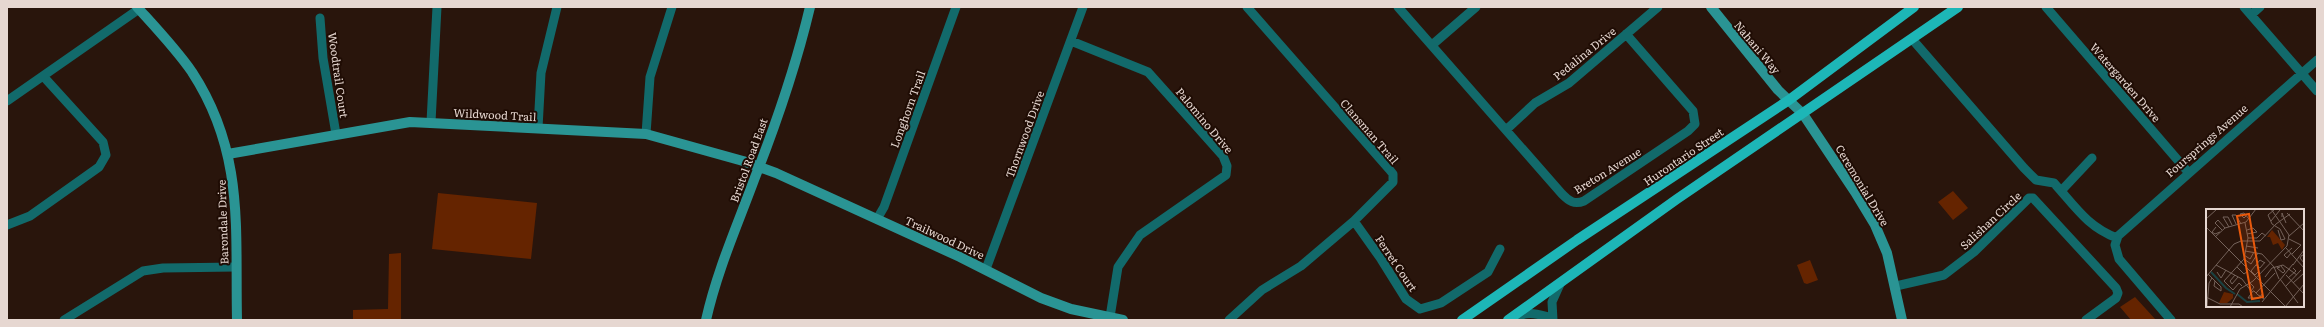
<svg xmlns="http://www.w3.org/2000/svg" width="2324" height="327" font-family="Literata,serif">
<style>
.green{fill:#652400}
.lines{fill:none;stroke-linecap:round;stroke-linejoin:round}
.street{stroke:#126a6b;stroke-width:9}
.secondary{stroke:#2a9494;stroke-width:10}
.primary{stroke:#1db6b7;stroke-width:10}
.labels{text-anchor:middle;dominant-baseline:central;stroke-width:4;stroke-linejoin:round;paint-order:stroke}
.street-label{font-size:11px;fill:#e6d7d1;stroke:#1f0c04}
.inset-river{fill:none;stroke:#1a4141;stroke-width:2}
.inset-road{fill:none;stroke:#75635b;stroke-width:1}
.view{fill:#e8590c;fill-opacity:0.15;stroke:#e8590c;stroke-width:2}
.inset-edge{fill:none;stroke:#e6d7d1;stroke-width:2}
</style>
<rect width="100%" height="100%" fill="#29150c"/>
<!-- green -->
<path class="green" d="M1953,191l15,17 -15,12 -15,-18z
M438,193l99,10 -6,56 -99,-10z
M401,253v67h-48v-10l35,-1 1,-55z
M1810,260l8,20 -11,4 -3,-1 -7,-18z
M2135,297l21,23h-25l-11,-13z"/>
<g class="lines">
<!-- street -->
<path class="street" d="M1398,7l164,187c7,7 12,11 22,7l104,-70 7,-7 -2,-13 -67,-77
M2046,7l142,165
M2244,7l73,84
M2251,15l9,-8
M320,18l3,40 13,76
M1912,39l112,129 12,12 18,3 7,8
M1071,41l77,31 75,84 4,10 -1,9 -86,60 -22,32 -8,50
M1432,45l44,-38
M7,101l132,-92
M431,122l6,-115
M538,128l3,-55 16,-66
M1506,130l29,-27 34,-20 89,-76
M646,134l4,-57 22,-70
M2092,158l-31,33c18,21 30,37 56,47
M877,219l7,-12 72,-200
M1354,221l27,38 25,40 14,10 21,-6 47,-31 12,-23
M7,225l23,-9 69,-49 7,-12 -3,-13 -60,-66
M986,269l97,-262
M1896,286l48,-11 30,-23 55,-54h4l83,90 2,5 -2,5 -30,22
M1515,317c13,-6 24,-3 37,1
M64,320l79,-49 20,-3 73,-1
M1229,320l33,-30 39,-24 53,-45 39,-39v-8l-4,-5 -142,-162
M1553,320l-1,-18 9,-20
M2171,320l-52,-61 -4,-14 3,-9 199,-176"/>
<!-- secondary -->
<path class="secondary" d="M137,7c19,21 39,42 55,65 53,81 43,157 45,248
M1711,7l67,83 25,24 52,78 20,33 12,28 15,67
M228,154l182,-32 236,12 97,27 33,12 184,84 81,41 30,11 52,11
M706,320c11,-49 31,-94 48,-140 22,-56 42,-114 56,-173"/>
<!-- primary -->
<path class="primary" d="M1462,320l115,-80 212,-140 125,-93
M1508,320l169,-121 281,-192"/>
</g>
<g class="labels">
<!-- street labels -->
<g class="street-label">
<text transform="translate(1758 47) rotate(50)">Nahani Way</text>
<text transform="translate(1584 53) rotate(-39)">Pedalina Drive</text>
<text transform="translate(339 75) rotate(82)">Woodtrail Court</text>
<text transform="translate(2126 82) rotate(49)">Watergarden Drive</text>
<text transform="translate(907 109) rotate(-70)">Longhorn Trail</text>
<text transform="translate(495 114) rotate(3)">Wildwood Trail</text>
<text transform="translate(1205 120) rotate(50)">Palomino Drive</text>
<text transform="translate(1370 131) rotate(49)">Clansman Trail</text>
<text transform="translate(1024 134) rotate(-70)">Thornwood Drive</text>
<text transform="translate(2206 140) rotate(-41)">Foursprings Avenue</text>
<text transform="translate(1683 156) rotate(-34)">Hurontario Street</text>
<text transform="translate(748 160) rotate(-70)">Bristol Road East</text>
<text transform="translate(1607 170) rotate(-32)">Breton Avenue</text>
<text transform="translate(1863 185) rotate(59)">Ceremonial Drive</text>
<text transform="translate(1990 220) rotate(-43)">Salishan Circle</text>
<text transform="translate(222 222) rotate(-92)">Barondale Drive</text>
<text transform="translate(945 237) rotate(25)">Trailwood Drive</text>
<text transform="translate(1397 263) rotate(56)">Ferret Court</text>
</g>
</g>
<!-- overview -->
<g transform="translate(2206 209)">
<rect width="98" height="98" fill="#29150c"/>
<path d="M66,21l13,15 -3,5 -4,-7 -5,2 -3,-8h-3zM18,83l9,2v4l-6,5h-8z" fill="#652400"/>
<path class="inset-river" d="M5,63l15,16 9,6M31,85l10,8 13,-1"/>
<path class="inset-road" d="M68,1l-6,5 4,9 8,5 5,10 -4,1 -3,-10M81,4l17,18M40,7l-2,2 -4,-4 4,-1 5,6M76,8v-4l4,10M0,10l11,-10M65,12l9,-11M30,15l-4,-9h4l5,9M0,18l80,80M10,18l-4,5 3,2 5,-2M23,18l-6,-10h5l4,8M16,21l-7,-7 3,-3 7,8M41,21l6,-2 4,4 -10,2M83,27l15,-13M9,28l10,-9 21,-6 10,-13M42,29h9l5,-5 4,3M83,30l12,6 -9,9M40,37l12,2M80,39l18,20M39,42l17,3 12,13 5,12M85,44l-4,5 -3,-3 8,-7M38,46l6,4 4,-7M98,47l-2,-1 -2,3 4,5M38,50l7,5 7,-11M10,56l26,14 9,12 3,-4 -4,-4M50,56l4,3 5,-6M87,56l11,-15M31,58l7,7 4,-3M74,58l-3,1 6,5 2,-2 -4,-5M11,63l4,6 5,-8M52,63l-3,3 -4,-4 9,-11 5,3M2,65l13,13v4l-7,-5 1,-5M29,66l-5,6 2,3 6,-7M80,66l18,19M0,68l28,-33 7,-3h19l16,-17 14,-10M59,68l7,-9 11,-3 14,10M82,69l8,-7 -3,-3M74,70l18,24M87,74l11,-10M36,77l-3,-3 -6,7 -9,-9 20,-22 4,-21 -3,-15M80,77l15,-16M50,84l19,-20M56,85l-1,2h-1l-1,2h-11l5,-7h1l4,4 2,1 1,1 3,2M0,88l14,7h19l4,3M56,93l31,-38M1,98l2,-24 3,-5M24,98l10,-18 13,-8 34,-35 2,-11 -18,-26M79,98l19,-23"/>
<path class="view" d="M43,5l14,83 -11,2 -15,-83z"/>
<rect width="98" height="98" class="inset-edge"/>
</g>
<!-- border -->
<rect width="2324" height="327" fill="none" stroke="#e6d7d1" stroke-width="16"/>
</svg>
